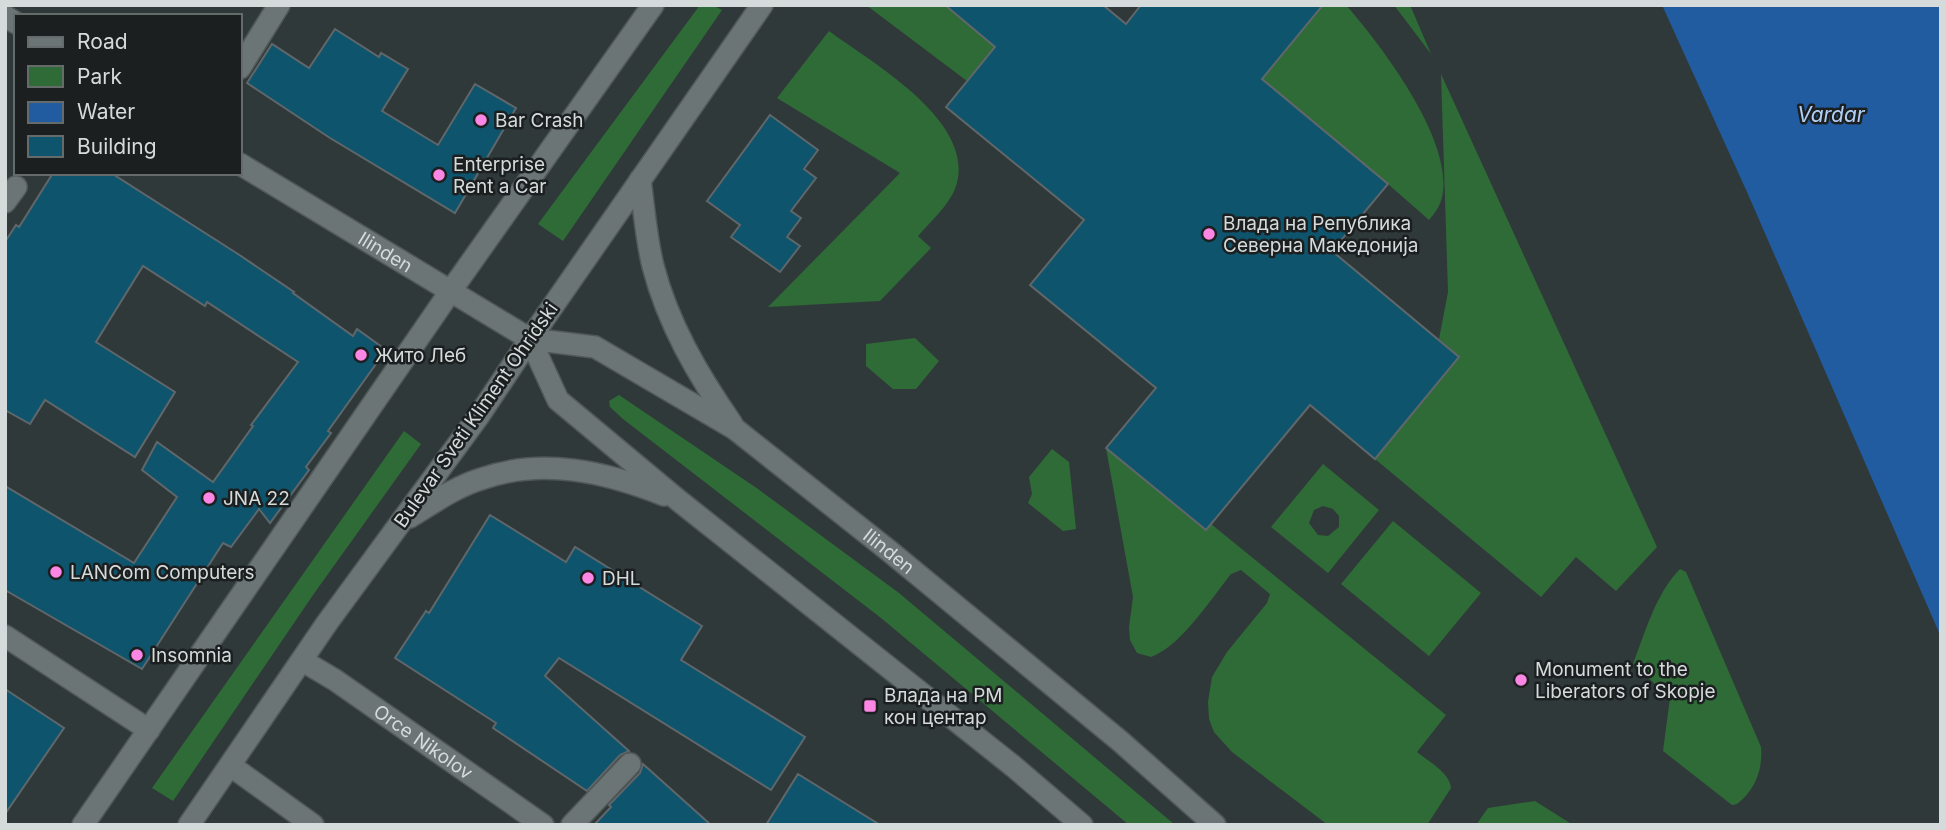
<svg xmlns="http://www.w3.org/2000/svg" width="1946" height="830" font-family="Inter,sans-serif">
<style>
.green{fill:#2f6b37;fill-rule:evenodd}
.water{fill:#215ca1}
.building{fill:#0e546c;stroke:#5f676b;stroke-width:2}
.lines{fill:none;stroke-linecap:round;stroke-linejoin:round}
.street-casing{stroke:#515858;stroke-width:24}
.secondary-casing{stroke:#515858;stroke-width:24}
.street{stroke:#6b7575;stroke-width:21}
.secondary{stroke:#6b7575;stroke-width:21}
.poi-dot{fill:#fc86e4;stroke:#1b1f20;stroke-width:2.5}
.labels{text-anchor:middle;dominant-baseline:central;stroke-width:5;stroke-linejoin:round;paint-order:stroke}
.poi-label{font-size:19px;fill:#d5dada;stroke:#1b1f20;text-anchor:start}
.street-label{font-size:19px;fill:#d5dada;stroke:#1b1f20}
.water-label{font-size:21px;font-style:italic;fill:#b2d0f6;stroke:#1b1f20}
</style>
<rect width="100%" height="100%" fill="#30393a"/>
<!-- green -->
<path class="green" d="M700,5h13l9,5 -159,231 -25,-17z
M866,5h79l37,31 38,-19 -53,64z
M1300,5h46c35,40 109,137 96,192 -2,9 -7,16 -13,23l-41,-36 -145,-83 70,-84z
M1394,5h16l21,49z
M829,31c43,32 151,92 126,158 -7,17 -25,33 -37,47l13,12 -51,53 -112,6 132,-134 -123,-75z
M1441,74l216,473 -41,44 -40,-34 -35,40 -166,-138 84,-102 -20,-18 9,-47z
M915,338l24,23 -23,28h-23l-27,-23v-22z
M619,395l139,94 141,104 276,232h-46l-248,-207 -258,-199 -13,-12 -1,-6z
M404,431l17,13 -108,151 -140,206 -21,-13z
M1106,448l100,82 5,-6 235,191 -29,37c11,9 33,21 34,36l-24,37h-99l-96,-73 -18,-20 -5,-13 -1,-17 4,-25 15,-25 40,-49 3,-9 -29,-24 -10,4c-20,25 -50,72 -80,83l-14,-4 -7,-13 -1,-13 4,-30z
M1052,449l17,13 7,67 -13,2 -35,-28 4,-9 -3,-17z
M1323,464l56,46 -51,63 -57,-46zM1323,506l10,3 6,7v11l-11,9 -10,-1 -9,-12 5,-13z
M1393,521l88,72 -52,63 -88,-72z
M1680,569l6,3 75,175c2,23 -6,43 -24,57l-5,1 -69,-54 7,-53 -37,-34c12,-31 23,-71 47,-95z
M1535,801l38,24h-97l12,-17z"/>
<!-- water -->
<path class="water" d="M1662,5h279v632l-194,-445z"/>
<!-- building -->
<path class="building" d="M945,5h158l23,19 15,-19h182l-61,74 126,105 -56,67 127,106 -84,102 -65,-54 -104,125 -100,-82 50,-60 -126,-103 54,-65 -138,-113 49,-60z
M335,29l44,28 2,-4 27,16 -26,42 56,34 37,-61 41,24 -61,105 -125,-75 -83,-55 25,-39 37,24z
M770,115l48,35 -14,19 12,9 -25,33 10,7 -14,19 13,9 -20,26 -49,-35 9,-12 -33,-24z
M53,173h58l127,81 56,38 -1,1 60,43 4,-7 29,21 -58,81 3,2 -25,34 3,3 -39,53 -11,-14 -28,38 -8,-4 -81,126 -137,-79v-104l129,77 43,-66 -35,-27 15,-28 56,40 40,-56 -2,-1 47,-63 -91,-60 -2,4 -62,-40 -47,76 79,50 -40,65 -90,-57 -15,24 -25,-14v-168l11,-17 3,2z
M490,515l76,47 9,-15 127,79 -21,34 124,77 -34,53 -212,-132 -14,18 84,75 -9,4 -33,36 -94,-63 3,-5 -101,-65 31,-47 3,2z
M5,689l59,39 -59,86z
M643,764l68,61h-117l17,-18 -2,-2 31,-32z
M798,774l82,51h-114z"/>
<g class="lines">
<defs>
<g id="street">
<path d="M240,68l39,-63"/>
<path d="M5,202l11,-15"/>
<path d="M450,292l203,-287"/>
<path d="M530,339l232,-334"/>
<path id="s1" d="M303,661l32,19 208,145"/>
<path d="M231,766l82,59"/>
<path d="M572,825l58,-61"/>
</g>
<g id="secondary">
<path d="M5,16l11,7"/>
<path id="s2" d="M240,164l290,175 65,8 140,82 153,121 232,191 95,84"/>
<path d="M640,180c4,28 6,58 13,86 15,58 45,109 79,158"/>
<path d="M530,339l28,61 120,100 335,266 69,59"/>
<path d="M410,517c23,-14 45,-30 71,-38 62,-22 125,-7 183,16"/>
<path d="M5,636l144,94"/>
<path d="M83,825l367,-533"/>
<path d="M189,825l138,-202 151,-206 52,-78"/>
</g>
</defs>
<!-- street casing -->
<use href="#street" class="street-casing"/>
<!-- secondary casing -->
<use href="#secondary" class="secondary-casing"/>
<!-- street -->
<use href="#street" class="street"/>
<!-- secondary -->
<use href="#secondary" class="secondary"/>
</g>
<!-- markers -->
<g class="poi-dot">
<circle cx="481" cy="120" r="7"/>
<circle cx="439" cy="175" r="7"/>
<circle cx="1209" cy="234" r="7"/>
<circle cx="361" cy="355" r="7"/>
<circle cx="209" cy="498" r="7"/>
<circle cx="56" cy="572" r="7"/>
<circle cx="588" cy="578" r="7"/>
<circle cx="137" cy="655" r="7"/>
<circle cx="1521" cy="680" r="7"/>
<rect x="863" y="699" width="14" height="14" rx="3.5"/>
</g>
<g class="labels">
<!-- poi labels -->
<g class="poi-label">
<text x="495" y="120">Bar Crash</text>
<text x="453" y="164">Enterprise<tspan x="453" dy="22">Rent a Car</tspan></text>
<text x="1223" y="223">Влада на Република<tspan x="1223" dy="22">Северна Македонија</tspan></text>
<text x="375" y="355">Жито Леб</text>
<text x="223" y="498">JNA 22</text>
<text x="70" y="572">LANCom Computers</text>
<text x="602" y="578">DHL</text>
<text x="151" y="655">Insomnia</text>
<text x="1535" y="669">Monument to the<tspan x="1535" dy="22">Liberators of Skopje</tspan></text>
<text x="884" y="695">Влада на РМ<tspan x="884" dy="22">кон центар</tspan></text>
</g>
<!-- street labels -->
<g class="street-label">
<text stroke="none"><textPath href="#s2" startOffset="170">Ilinden</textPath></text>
<text transform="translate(476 415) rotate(-55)">Bulevar Sveti Kliment Ohridski</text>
<text stroke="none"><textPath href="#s2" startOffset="763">Ilinden</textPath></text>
<text stroke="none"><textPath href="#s1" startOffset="145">Orce Nikolov</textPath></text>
</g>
<!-- water labels -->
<g class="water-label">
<text x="1831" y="114">Vardar</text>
</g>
</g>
<!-- border -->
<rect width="1946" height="830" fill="none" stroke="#d5dada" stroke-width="14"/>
<!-- legend -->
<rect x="14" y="14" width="228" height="161" fill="#1b1f20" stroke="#656a6a" stroke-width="2"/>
<rect x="28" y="37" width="35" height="10" fill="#6b7575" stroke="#656a6a" stroke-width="2"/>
<text x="77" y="49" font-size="21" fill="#d5dada">Road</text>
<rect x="28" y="66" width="35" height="21" fill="#2f6b37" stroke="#656a6a" stroke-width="2"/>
<text x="77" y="84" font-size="21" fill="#d5dada">Park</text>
<rect x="28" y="102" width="35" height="21" fill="#215ca1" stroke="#656a6a" stroke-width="2"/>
<text x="77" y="119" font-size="21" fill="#d5dada">Water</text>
<rect x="28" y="136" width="35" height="21" fill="#0e546c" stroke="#656a6a" stroke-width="2"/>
<text x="77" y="154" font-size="21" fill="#d5dada">Building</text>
</svg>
